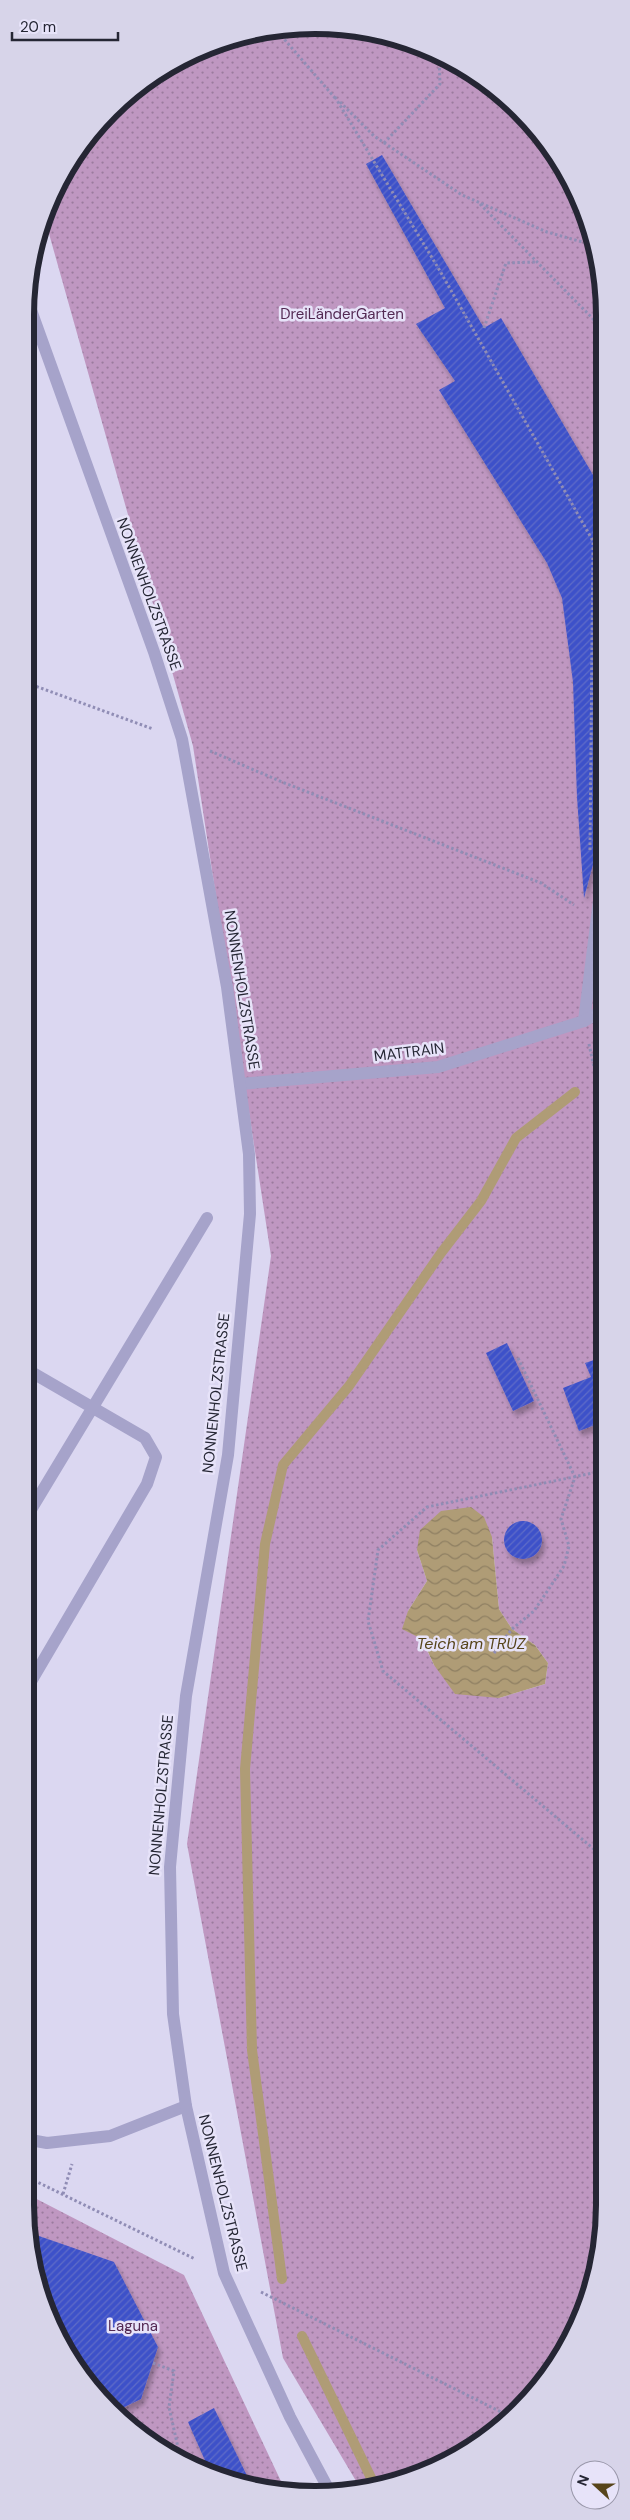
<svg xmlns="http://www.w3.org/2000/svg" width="630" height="2520" font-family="'DM Sans',sans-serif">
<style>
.park{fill:url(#park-dots);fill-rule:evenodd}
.water{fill:url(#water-waves)}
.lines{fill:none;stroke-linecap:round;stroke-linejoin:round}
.stream{stroke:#af9c76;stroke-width:10}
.building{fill:url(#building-hatch);filter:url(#shadow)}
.path{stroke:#908db5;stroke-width:3;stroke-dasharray:2.5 2.5;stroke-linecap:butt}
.service{stroke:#a6a3ca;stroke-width:12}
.minor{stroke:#a6a3ca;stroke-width:12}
.tertiary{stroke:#a6a3ca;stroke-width:12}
.labels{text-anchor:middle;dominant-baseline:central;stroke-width:5;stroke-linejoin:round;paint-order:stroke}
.park-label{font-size:15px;fill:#532953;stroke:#e7e3f9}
.street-label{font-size:15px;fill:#252634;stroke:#e7e3f9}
.water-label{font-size:16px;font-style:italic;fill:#57441a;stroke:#e7e3f9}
.rim{fill:none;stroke:#252634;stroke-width:6}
</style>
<defs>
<pattern id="park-dots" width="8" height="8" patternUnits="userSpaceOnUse" patternTransform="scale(1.25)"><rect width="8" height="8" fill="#bf97c1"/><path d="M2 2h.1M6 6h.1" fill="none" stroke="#9b7b9e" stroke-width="1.8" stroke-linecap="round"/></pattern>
<pattern id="water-waves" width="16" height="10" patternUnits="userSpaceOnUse" patternTransform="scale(1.25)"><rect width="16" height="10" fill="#af9c76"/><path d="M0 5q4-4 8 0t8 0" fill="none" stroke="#8e7f62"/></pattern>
<pattern id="building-hatch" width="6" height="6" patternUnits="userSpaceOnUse" patternTransform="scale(1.25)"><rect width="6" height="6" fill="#3e51c9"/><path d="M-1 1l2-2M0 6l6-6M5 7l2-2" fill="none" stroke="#5e6cc7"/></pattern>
<filter id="shadow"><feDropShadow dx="3" dy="5.5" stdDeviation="2.5" flood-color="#0004"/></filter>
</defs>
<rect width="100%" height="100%" fill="#dbd7f1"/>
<!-- park -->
<path class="park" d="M353,28l91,27 76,55 55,77 28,90 -1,1966 -36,107 -74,85 -84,45 -49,6 -76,-128 -96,-514 84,-588 -78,-510 -147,-523 18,-53 75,-85 101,-50zM492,1537l7,72 13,20 23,16 13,18 -3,21 -46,14 -65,-33 -26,-54 19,-30 -10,-31z
M25,2193l159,82 102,217 -100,-27 -89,-69 -50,-80 -22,-111z"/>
<!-- water -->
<path class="water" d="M471,1507l13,10 8,20 7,72 13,20 23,16 13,18 -3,21 -46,14 -44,-4 -21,-29 -12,-26 -20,-10 6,-18 19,-30 -10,-31 3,-20 21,-19z"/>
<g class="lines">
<!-- stream -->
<path class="stream" d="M282,2279l-30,-229 -7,-281 20,-225 18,-79 66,-79 92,-133 40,-52 35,-63 59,-46
M302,2336l72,148"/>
</g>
<!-- building -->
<path class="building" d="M382,155l102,173 17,-10 102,174v230l-8,135 -11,41 -7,-101 -4,-115 -11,-84 -15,-35 -108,-173 16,-9 -39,-57 29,-16 -79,-144z
M507,1343l27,58 -21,10 -27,-58z
M603,1357v65l-24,9 -16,-43 28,-11 -6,-14z
M504 1540a19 19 0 1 1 38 0a19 19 0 1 1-38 0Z
M39,2236l75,26 44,85 -17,52 -25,12 -19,-15 -50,-80 -15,-77z
M214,2408l22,45 14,29 -44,-12 1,-5 -19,-43z"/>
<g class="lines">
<!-- path -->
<path class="path" d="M278,32l57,66
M335,97l105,174 153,270 -3,309
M340,102l34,34 88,59 85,37 46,13
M384,143l56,-59 -1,-30
M480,204l123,125
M484,328l22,-65 30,-1
M27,683l126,46
M210,751l72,31 259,101 33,22
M589,1044l14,65
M494,1653l18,-24 22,-18 30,-45 5,-20 -8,-27 14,-42 -58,-121
M602,1856l-219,-185 -15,-50 10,-71 49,-43 176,-36
M25,2176l170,83
M63,2194l9,-30
M261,2292l248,124
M153,2363l21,8 -5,36 12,54"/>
<!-- service -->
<path class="service" d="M584,1021l19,-152
M26,1518l181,-300
M26,1690l121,-206 9,-27 -11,-19 -119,-69"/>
<!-- minor -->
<path class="minor" d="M240,1084l198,-17 146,-46 19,-11
M25,2139l22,4 63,-7 76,-30"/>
<!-- tertiary -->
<path class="tertiary" d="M27,299l127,353 28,87 45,248 22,167 1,60 -22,241 -42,241 -16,171 3,147 13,92 38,167 66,144 39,73"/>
</g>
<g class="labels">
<!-- park labels -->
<g class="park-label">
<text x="342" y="314">DreiLänderGarten</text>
<text x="133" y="2326">Laguna</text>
</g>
<!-- street labels -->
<g class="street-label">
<text transform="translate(149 594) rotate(70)">NONNENHOLZSTRASSE</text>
<text transform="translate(242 990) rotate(81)">NONNENHOLZSTRASSE</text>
<text transform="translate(409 1052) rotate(-7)">MATTRAIN</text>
<text transform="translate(216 1393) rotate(-84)">NONNENHOLZSTRASSE</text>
<text transform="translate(161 1795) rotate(-85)">NONNENHOLZSTRASSE</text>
<text transform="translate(223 2193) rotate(76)">NONNENHOLZSTRASSE</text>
</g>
<!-- water labels -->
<g class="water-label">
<text x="471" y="1643">Teich am TRUZ</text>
</g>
</g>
<!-- crop -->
<path d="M0 0H630V2520H0ZM315 34H315A281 281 0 0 1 596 315V2205A281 281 0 0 1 315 2486H315A281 281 0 0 1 34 2205V315A281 281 0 0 1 315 34Z" fill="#d7d4e9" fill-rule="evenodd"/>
<path class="rim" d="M315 34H315A281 281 0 0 1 596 315V2205A281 281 0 0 1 315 2486H315A281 281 0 0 1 34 2205V315A281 281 0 0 1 315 34Z"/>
<!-- north arrow -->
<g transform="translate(595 2485) rotate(291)"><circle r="24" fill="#e7e3f9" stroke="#9997aa"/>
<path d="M0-4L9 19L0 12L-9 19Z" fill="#57441a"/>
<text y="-8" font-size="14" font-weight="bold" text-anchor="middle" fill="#252634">N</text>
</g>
<!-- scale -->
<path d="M12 32v8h106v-8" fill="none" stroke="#252634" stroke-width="2.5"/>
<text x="20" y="32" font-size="15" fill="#252634" stroke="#e7e3f9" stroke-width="4" paint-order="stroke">20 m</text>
</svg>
